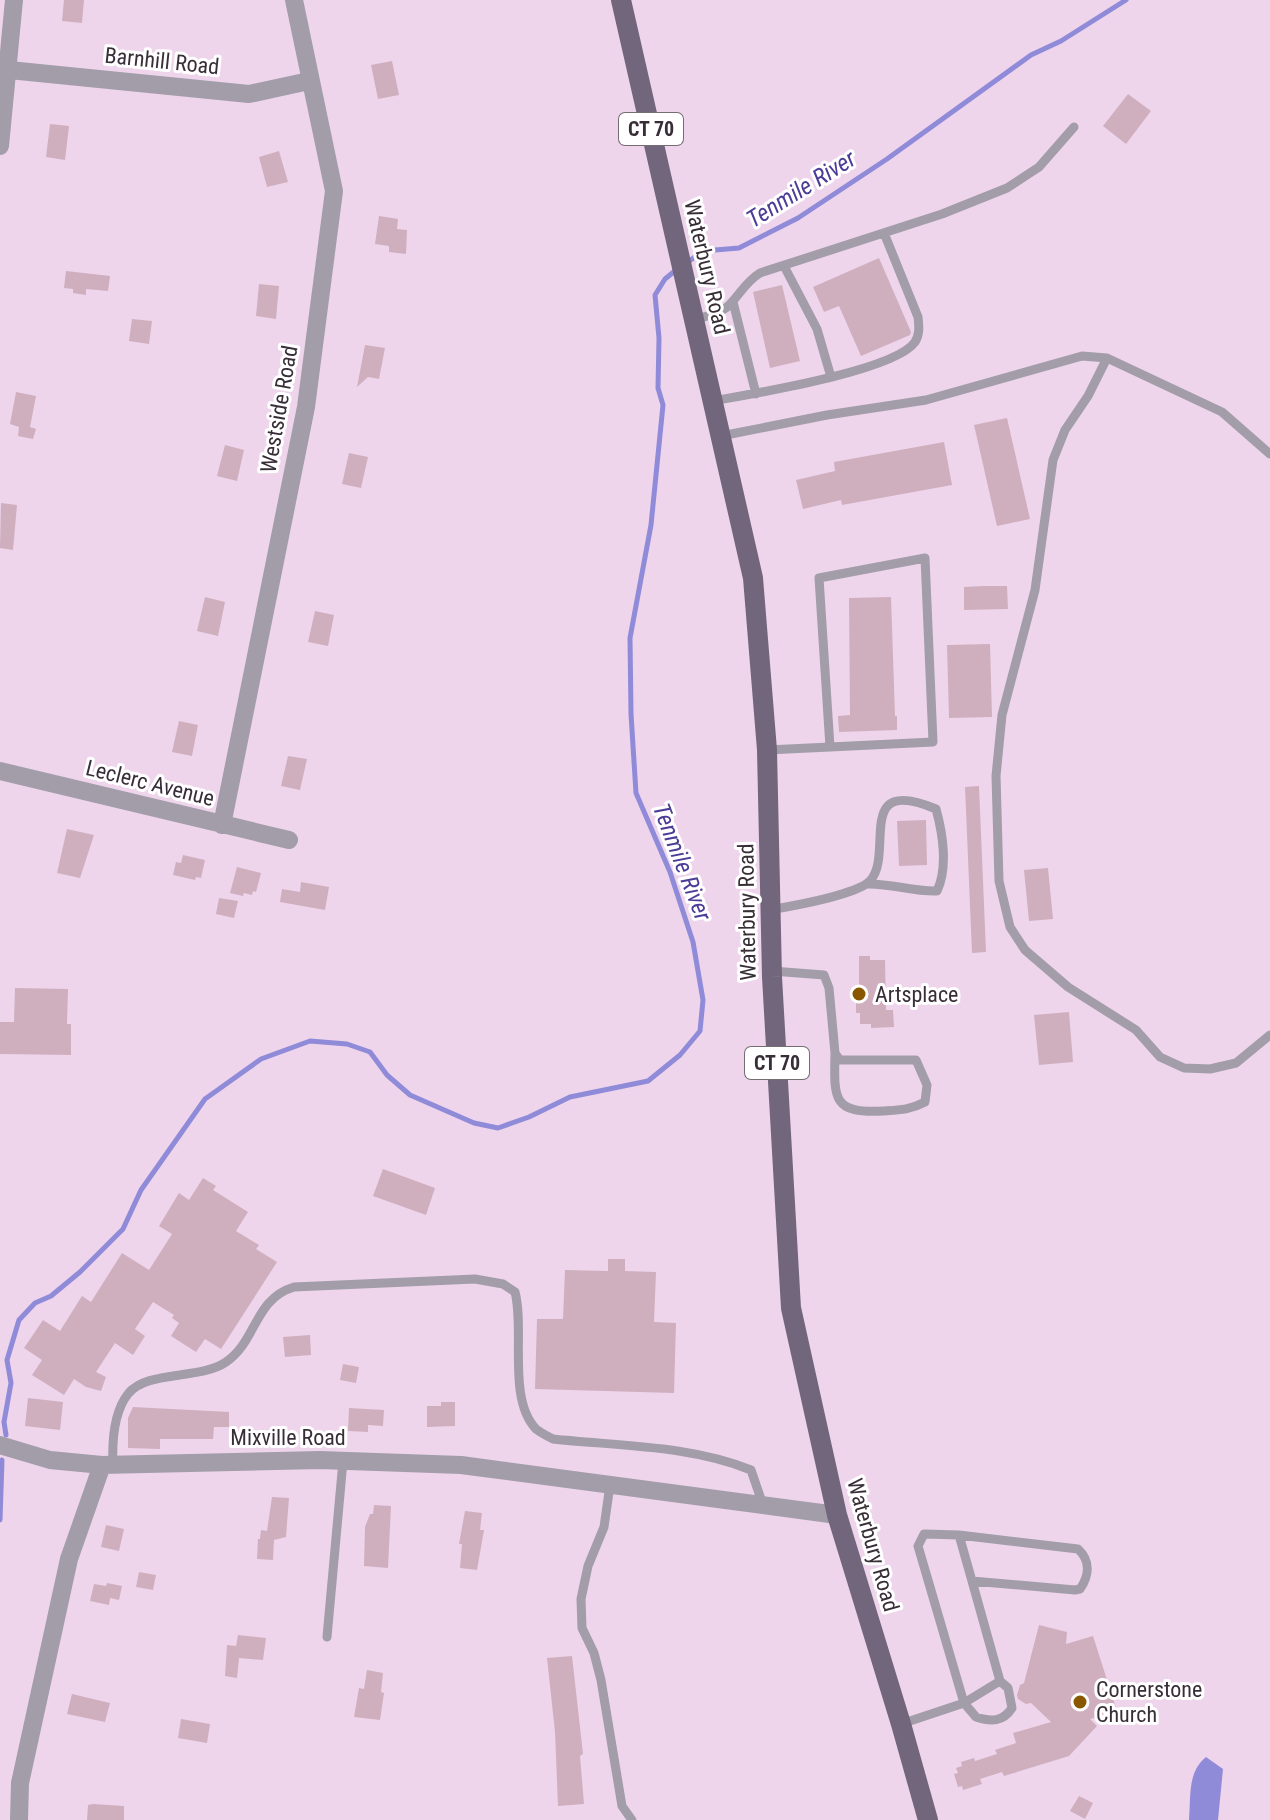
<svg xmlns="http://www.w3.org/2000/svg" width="1270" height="1820" font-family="'Roboto Condensed',sans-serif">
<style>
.water{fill:#908bd8}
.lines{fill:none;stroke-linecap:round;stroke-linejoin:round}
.stream{stroke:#908bd8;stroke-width:5}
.building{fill:#cfafbe}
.lane{stroke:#a29da9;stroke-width:9}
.street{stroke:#a29da9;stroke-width:18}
.primary{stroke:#71667c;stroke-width:20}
.poi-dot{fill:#885700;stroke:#fff;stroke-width:3}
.labels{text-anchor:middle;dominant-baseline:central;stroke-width:6;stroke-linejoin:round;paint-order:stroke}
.shield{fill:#fff;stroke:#746d73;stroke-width:2}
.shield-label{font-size:20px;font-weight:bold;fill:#382e37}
.street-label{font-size:22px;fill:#382e37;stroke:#fff}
.poi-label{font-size:22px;fill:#382e37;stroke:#fff;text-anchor:start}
.water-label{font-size:24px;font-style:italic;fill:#4b3c97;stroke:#fff}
</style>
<rect width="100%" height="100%" fill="#eed5ec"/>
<!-- water -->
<path class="water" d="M1206,1757l17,12 -5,51h-29c2,-22 -2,-48 17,-63z"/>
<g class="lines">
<!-- stream -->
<path class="stream" d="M688,262l15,-11 36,-3 59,-30 89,-59 144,-104 30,-14 65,-41
M6,1435l-2,-13 7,-39 -4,-23 12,-40 16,-17 16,-7 29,-24 43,-43 18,-39 64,-91 56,-40 49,-18 37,3 23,8 17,23 23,20 64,28 24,5 31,-11 41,-20 78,-16 32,-26 20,-24 3,-31 -10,-58 -23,-70 -34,-79 -5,-79 -1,-76 21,-113 12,-120 -5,-17 1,-50 -4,-43 10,-16 11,-9
M0,1520l2,-60"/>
</g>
<!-- building -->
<path class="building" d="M64,0h20l-2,23 -20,-2z
M392,61l7,34 -21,4 -7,-34z
M1128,94l23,17 -25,33 -23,-18z
M50,124l19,2 -4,34 -19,-3z
M279,151l9,31 -21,5 -8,-30z
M379,216l19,3 -1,10 10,1 -1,24 -17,-2v-6l-14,-2z
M879,258l32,74 -1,3 -49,21 -22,-50 -15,6 -11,-25z
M66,271l44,5 -2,15 -22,-2v6l-13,-2v-4l-9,-1z
M259,284l20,2 -3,33 -20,-3z
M782,285l18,76 -30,7 -17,-76z
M132,319l20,2 -3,23 -20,-3z
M365,345l20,3 -6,31 -11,-2 -11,10z
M16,392l20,4 -6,31 6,2 -3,10 -15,-3 1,-9 -9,-3z
M1007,418l23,101 -33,7 -23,-101z
M944,442l8,43 -110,20 -1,-5 -38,9 -7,-29 39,-9 -1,-9z
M225,445l19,5 -7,31 -20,-5z
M349,453l19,4 -7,31 -19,-4z
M1,503l16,2 -4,45 -13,-2z
M983,586h24l1,23 -44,1v-23z
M205,597l20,5 -7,34 -21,-5z
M891,597l4,119h2v14l-58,2 -1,-16 12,-1 -1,-117z
M315,611l19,4 -6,31 -20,-4z
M990,644l2,73 -43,1 -2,-73z
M179,721l19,4 -6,31 -20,-4z
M288,756l19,3 -7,31 -19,-4z
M979,786l7,166 -14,1 -7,-166z
M926,820l1,45 -28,1 -2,-45z
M67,829l27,6 -14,43 -23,-5z
M183,855l22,5 -4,18 -5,-1 -1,3 -22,-5 3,-13 5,1z
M237,867l24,6 -5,19 -3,-1 -1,4 -8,-2 -1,3 -13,-3z
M1048,868l5,51 -24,2 -5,-51z
M301,882l28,5 -4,23 -45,-8 2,-13 18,3z
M219,898l19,3 -4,17 -18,-4z
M859,956h11v4h15l1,50h7l1,17 -23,1v-4h-11v-11h-4v-13h3z
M15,988l53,1 -1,35h4v31l-71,-1v-32h14z
M1069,1012l4,50 -34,3 -5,-50z
M383,1169l52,19 -9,27 -53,-19z
M203,1178l13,8 -3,4 35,22 -12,19 23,14 -3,4 21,13 -56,87 -16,-10 -9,13 -25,-16 8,-13 -7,-5 2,-3 -21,-13 -18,27 10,7 -12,19 -18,-12 -19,29 10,5 -5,14 -15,-4 -12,-8 -10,16 -32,-20 10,-15 -18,-12 19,-28 17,11 22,-35 9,6 31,-49 27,17 23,-36 -13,-8 20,-33 10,7z
M608,1259h17v12l31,1 -2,50 22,1 -2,70 -139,-4 2,-70h26l2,-49 43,1z
M310,1335l1,20 -26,2 -2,-20z
M343,1364l16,3 -3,16 -16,-3z
M28,1398l35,4 -3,28 -35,-4z
M441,1402h14v24l-28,1v-21h14z
M133,1407l96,5v15h-15l-1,12h-53v10l-32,-1v-30z
M349,1408l35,2 -1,16 -15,-1v7l-20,-1z
M272,1497l17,1 -3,39 -12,3 -1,20 -16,-1 1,-20h2l1,-9 6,1z
M374,1505l17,1 -3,62 -24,-2 1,-39 5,-13h3z
M465,1511l17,2 -2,17h4l-7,40 -17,-2 2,-24h-3z
M106,1525l18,4 -5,22 -18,-4z
M139,1572l17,3 -3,15 -17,-3z
M107,1583l15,3 -3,14 -9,-2 -1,7 -19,-4 4,-17 12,2z
M1039,1625l28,7 -1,12 27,-8 24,75 -27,8 7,7 -28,30 -65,20 -2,-4 -22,7 2,5 -19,6 -1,-4 -4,1 -4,-13 4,-1 -2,-5 6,-2 -1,-4 13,-4 1,3 22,-7 -2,-4 21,-7 -3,-10 38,-11 -20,-19 -5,1 -8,-5 -1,-4 3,-10 4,-2z
M238,1635l28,3 -3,22 -24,-2 -2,20 -12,-2 2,-31 9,1z
M572,1656l11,98 -3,2 4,48 -26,2 -3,-74 -8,-74z
M367,1670l16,3 -2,19 3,1 -4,27 -26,-3 5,-29 5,1z
M72,1694l38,9 -5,19 -38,-8z
M181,1719l29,5 -3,19 -29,-5z
M1079,1796l14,7 -8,16 -15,-8z
M93,1804l31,2v14h-37l1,-15z"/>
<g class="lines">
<!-- lane -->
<path class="lane" d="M784,266l33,63 14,48
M733,302l23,92
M694,320c12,-4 30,-7 38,-18 10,-11 15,-21 28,-29l182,-59 65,-26 32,-21 35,-40
M1107,358l-19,38 -23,34 -12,30 -18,130 -33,125 -6,61 3,105 11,46 15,23 43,37 68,43 24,27 24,11 26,1 26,-6 34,-28
M713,401c38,-7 182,-30 202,-59 5,-8 4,-16 3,-25l-34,-84
M721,436l106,-21 99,-15 156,-44 25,2 115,54 48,42
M767,750l63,-3 -11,-169 106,-20 8,184 -103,5
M770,910c22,-4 86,-15 100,-29 25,-27 -17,-107 66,-72 7,25 12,59 1,82 -24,1 -46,-8 -71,-7
M772,971l52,4 5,13 6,65 5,7h76l11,25 -2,17c-15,8 -26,8 -42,9 -51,3 -49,-13 -48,-58
M113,1465c-1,-23 0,-52 15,-71 18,-24 72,-14 98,-32 31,-21 28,-63 68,-75l181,-8 28,5 12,8c10,38 -8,107 21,137 5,4 11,7 17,10 65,7 136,6 198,31l12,35
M610,1485l-6,42 -16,39 -7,33 1,29 12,25 7,27 21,126 10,14
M959,1535l13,46
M327,1637l16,-176
M901,1724l63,-21 36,-22 -28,-100 103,9 5,-1c9,-13 11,-28 -2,-40l-119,-14 -35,-1 -6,12 46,157 12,14c15,5 27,5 36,-9l-4,-20 -8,-7"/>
<!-- street -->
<path class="street" d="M9,70l240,24 60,-13
M0,146l14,-146
M0,771l289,69
M222,825l84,-418 28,-216 -40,-191
M0,1445l50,15 52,5 218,-5 141,5 376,50
M19,1820l1,-37 49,-224 33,-94"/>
<!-- primary -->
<path class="primary" d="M621,0l132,578 14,172 5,227 19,331 46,207 64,209 27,96"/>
</g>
<!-- markers -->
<g class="poi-dot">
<circle cx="859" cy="994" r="8"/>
<circle cx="1080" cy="1702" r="8"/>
</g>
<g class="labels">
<!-- shield labels -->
<g class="shield">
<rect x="619" y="113" width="64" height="32" rx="6"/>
<rect x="745" y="1047" width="64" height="32" rx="6"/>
</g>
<g class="shield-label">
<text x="651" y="129">CT 70</text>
<text x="777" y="1063">CT 70</text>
</g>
<!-- street labels -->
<g class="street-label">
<text transform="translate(162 61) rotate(6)">Barnhill Road</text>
<text transform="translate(707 267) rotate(77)">Waterbury Road</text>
<text transform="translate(279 409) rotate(-80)">Westside Road</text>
<text transform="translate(150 783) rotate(14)">Leclerc Avenue</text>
<text transform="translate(747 912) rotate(-91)">Waterbury Road</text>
<text x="288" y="1437">Mixville Road</text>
<text transform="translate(873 1545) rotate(74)">Waterbury Road</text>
</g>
<!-- poi labels -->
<g class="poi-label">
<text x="875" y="994">Artsplace</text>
<text x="1096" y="1689">Cornerstone<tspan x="1096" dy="25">Church</tspan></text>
</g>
<!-- water labels -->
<g class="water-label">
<text transform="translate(801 189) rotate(-32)">Tenmile River</text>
<text transform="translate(682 862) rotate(69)">Tenmile River</text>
</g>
</g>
</svg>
